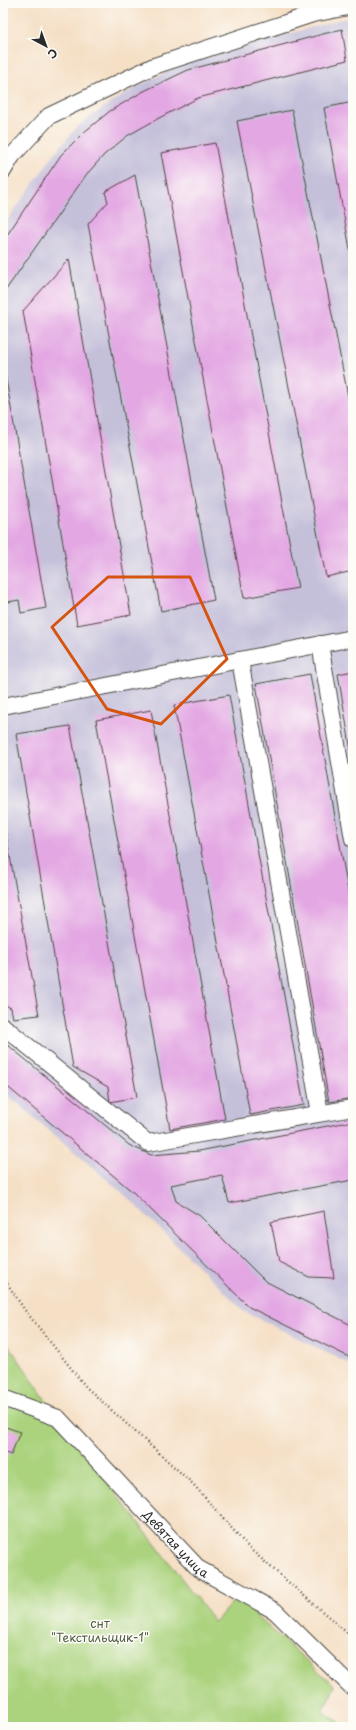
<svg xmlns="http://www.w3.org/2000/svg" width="356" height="1730" font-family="'Playpen Sans',sans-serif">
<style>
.industrial{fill:#c5c0da}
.green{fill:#abd37e;stroke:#6b7f54}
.building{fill:#e3a7e3}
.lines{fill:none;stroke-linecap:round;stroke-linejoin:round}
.lane-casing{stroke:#494642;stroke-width:18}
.path{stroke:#494642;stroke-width:2.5;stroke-dasharray:1 3;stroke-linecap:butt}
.lane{stroke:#fff;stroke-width:16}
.marked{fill:none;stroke:#d5540f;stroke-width:3;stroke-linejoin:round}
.labels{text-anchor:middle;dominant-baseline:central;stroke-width:3;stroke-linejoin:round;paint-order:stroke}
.street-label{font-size:12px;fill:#2b2b2b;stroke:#fdfcf7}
.park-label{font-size:12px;fill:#515d44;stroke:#fdfcf7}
</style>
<rect width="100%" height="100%" fill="#fdfcf7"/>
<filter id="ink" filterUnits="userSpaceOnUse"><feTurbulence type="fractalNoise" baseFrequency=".025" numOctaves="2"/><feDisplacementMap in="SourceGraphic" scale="8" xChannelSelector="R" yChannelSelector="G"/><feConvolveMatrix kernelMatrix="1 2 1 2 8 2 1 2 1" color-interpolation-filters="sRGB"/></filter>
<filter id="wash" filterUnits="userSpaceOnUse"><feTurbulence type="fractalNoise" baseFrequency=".012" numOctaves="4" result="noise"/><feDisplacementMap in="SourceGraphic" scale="16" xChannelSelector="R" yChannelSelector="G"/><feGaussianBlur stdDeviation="0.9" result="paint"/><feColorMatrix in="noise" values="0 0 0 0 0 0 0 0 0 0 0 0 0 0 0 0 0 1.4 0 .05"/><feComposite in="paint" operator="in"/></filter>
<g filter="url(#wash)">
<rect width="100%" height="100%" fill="#f5dfc5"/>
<!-- industrial -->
<path class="industrial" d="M346,18l7,41v1307l-109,-55 -118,-115 -123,-105v-865l52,-73 23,-27 28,-20 32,-20 46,-23z"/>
<!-- green -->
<path class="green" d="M3,1337l55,81 157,204 21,-24 99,88 -13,25 25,16h-334l-10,-4z"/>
<g id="blocks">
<!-- building -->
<path class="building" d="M342,29l5,31 -149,38 -39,20 -32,18 -23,19 -18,20 -83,119v-53l58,-86 22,-22 27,-22 34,-20 44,-21z
M353,102v158h-1l-28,-152z
M292,110l61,312v149l-27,6 -89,-456z
M215,143l83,445 -54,10 -83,-445z
M135,175l79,425 -53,11 -73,-387 20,-22 -3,-10z
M69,259l62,356 -54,10 -54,-314z
M3,362l43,246 -25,5 -2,-13 -16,3z
M353,671v85l-1,1 -14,-83z
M310,674l43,245v179l-24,4 -73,-418z
M229,695l75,410 -54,10 -76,-410z
M151,710l74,409 -55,10 -74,-409z
M70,726l67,371 -27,5 -2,-15 -35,-20 -57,-333z
M3,818l36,197 -26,3 -2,-10 -8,-4z
M3,1041l126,104 22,10 48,-4 154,-30v59l-124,23 -7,-28 -51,10 5,16 24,15 65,65 88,45v33l-104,-52 -115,-114 -131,-110z
M324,1211l10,67 -25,-1 -30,-15 -8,-40z
M3,1426l17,6 -9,23 -8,-3z"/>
</g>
</g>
<g filter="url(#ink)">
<use href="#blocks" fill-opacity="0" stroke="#494642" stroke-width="1"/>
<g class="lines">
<defs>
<g id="lane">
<path d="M3,171l9,-15 37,-40 105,-50 159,-52 40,-8"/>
<path d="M320,644l33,195"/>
<path d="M240,660l80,453"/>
<path d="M3,706l350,-68"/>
<path d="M3,1026l145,117 205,-35"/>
<path id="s1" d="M3,1398l55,20 141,151 76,42 78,77"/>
</g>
</defs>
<!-- lane casing -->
<use href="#lane" class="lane-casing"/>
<!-- path -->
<path class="path" d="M3,1277l21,32 62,78 107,97 57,65 103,89"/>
<!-- lane -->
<use href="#lane" class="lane"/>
</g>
</g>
<!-- marked area -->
<path class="marked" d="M108,577h82l37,82 -66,65 -54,-15 -55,-82z"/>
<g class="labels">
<!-- street labels -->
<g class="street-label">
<text stroke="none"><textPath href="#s1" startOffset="231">Девятая улица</textPath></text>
</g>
<!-- park labels -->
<g class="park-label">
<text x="100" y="1623">снт<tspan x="100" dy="14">"Текстильщик-1"</tspan></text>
</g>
</g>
<!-- margin -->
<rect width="356" height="1730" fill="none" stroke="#fdfcf7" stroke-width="16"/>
<!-- north arrow -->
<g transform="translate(46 46) rotate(139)" stroke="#fdfcf7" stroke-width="3" paint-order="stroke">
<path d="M0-3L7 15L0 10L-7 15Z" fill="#2b2b2b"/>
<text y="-6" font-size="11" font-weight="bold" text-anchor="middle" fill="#2b2b2b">С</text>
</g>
</svg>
